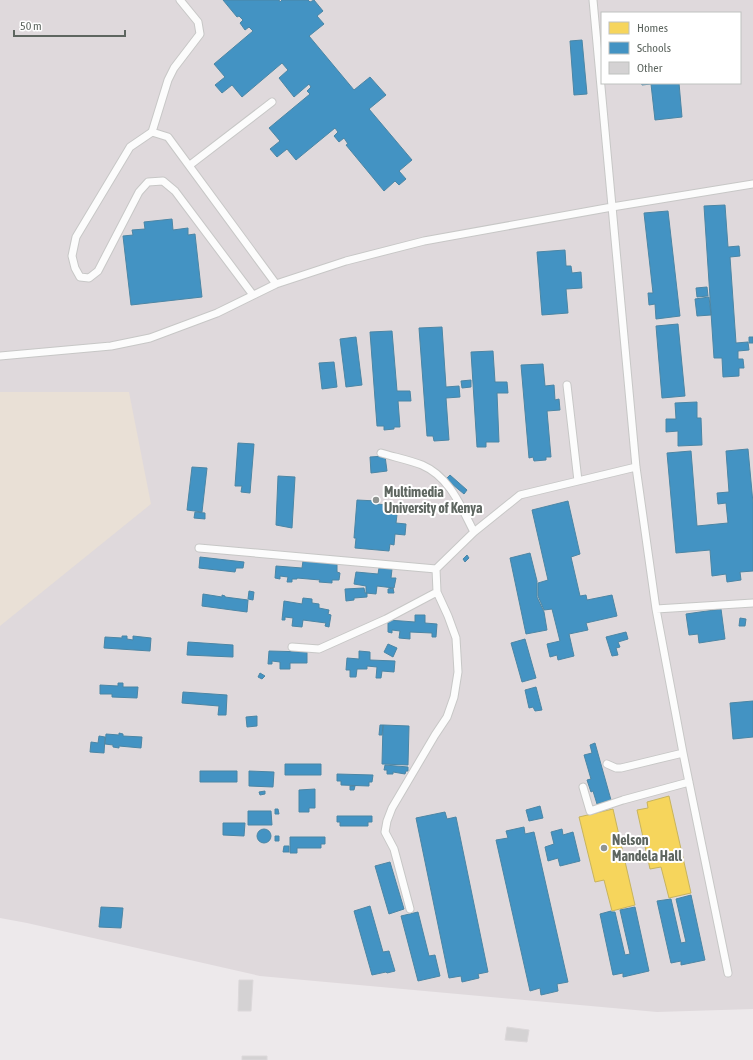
<svg xmlns="http://www.w3.org/2000/svg" width="753" height="1060" font-family="'Asap Condensed',sans-serif">
<style>
.education{fill:#dfd9dc;fill-rule:evenodd}
.green{fill:#e9e0d6}
.homes{fill:#f6d55c;stroke:#c8b45d}
.schools{fill:#4393c3;stroke:#4b86a5}
.building{fill:#d4d2d3;stroke:#dcd8da}
.lines{fill:none;stroke-linecap:round;stroke-linejoin:round}
.service-casing{stroke:#c7c7c6;stroke-width:9}
.service{stroke:#fcfcfc;stroke-width:7}
.poi-dot{fill:#909491;stroke:#fff;stroke-width:1.5}
.labels{text-anchor:middle;dominant-baseline:central;stroke-width:4;stroke-linejoin:round;paint-order:stroke}
.poi-label{font-size:14px;font-weight:bold;fill:#5e6660;stroke:#fff;text-anchor:start}
</style>
<rect width="100%" height="100%" fill="#ede9eb"/>
<!-- education -->
<path class="education" d="M0,0h753v1009l-96,3 -397,-36 -233,-53 -27,-5zM602,13h138v70h-138z"/>
<!-- green -->
<path class="green" d="M0,392h129l22,112 -151,122z"/>
<!-- homes -->
<path class="homes" d="M669,796l22,97 -22,5 -8,-31 -11,2 -13,-59 11,-2 -1,-6z
M613,809l22,96 -23,6 -8,-31 -9,2 -16,-65z"/>
<!-- schools -->
<path class="schools" d="M223,0h56l1,2 2,-2h26l2,2 4,-2 9,11 -6,5 7,8 -15,12 45,54 16,-13 16,18 -17,14 43,51 -13,11 7,8 -7,6 -4,-4 -11,10 -38,-46 2,-1 -4,-6 -5,4 -5,-6 4,-4 -3,-4 -39,32 -9,-11 -10,8 -7,-8 10,-8 -11,-13 41,-34 -3,-3 4,-4 -2,-3 -15,13 -15,-19 9,-8 -6,-7 -40,34 -10,-12 -10,8 -7,-8 10,-8 -11,-13 39,-33 -4,-4 -4,3 -5,-7 3,-3 -4,-4 -2,1z
M582,40l5,54 -13,1 -4,-54z
M641,83h38l3,34 -27,3 -4,-36 -9,1z
M725,205l3,42 11,-1 1,10 -10,1 6,86 12,-1 1,8 -11,1v8h5l1,9h-5v8l-16,1 -1,-19h-8l-10,-152z
M668,211l12,105 -24,3 -1,-15 -6,1 -1,-12h5l-9,-80z
M172,219l1,11 15,-2v7l7,-1 7,63 -71,8 -8,-69 10,-1 -1,-5 13,-1 -1,-7z
M565,250l1,16h5l1,7 9,-1 1,16 -16,1 2,24 -26,2 -5,-63z
M707,287l1,9 -11,1 -1,-9z
M709,297l2,18 -14,1 -2,-17z
M678,324l7,72 -23,2 -6,-72z
M442,327l4,60 13,-1 1,11 -14,1 3,42 -15,1 -1,-5h-6l-8,-108z
M392,331l5,60h13l1,10h-13l2,26h-6v2l-10,1v-4h-7l-7,-94z
M356,337l6,48 -16,2 -6,-48z
M749,337h4v6h-4z
M493,351l2,31h12l1,11h-11l2,49h-13v5h-9l-6,-95z
M334,362l3,25 -15,2 -3,-26z
M543,364l2,22 9,-1 1,15 4,-1 1,11 -13,1 4,46h-5v3l-12,1 -1,-4 -4,1 -8,-93z
M471,380v7l-9,1 -1,-7z
M697,402v16h4l1,27 -24,1v-15l-12,1v-13h10l-1,-16z
M238,443l16,1 -4,49 -9,-1 1,-6h-7z
M748,449l5,54v68l-13,1 1,8 -14,2 -1,-8 -14,2 -2,-26 -34,3 -9,-100 24,-2 6,75 31,-3 -2,-20 -8,1 -1,-11 12,-1 -3,-41z
M385,456l2,15 -16,2 -1,-16z
M192,467l15,1 -5,44 -15,-2z
M450,475l17,15 -3,4 -18,-15z
M278,476l17,1 -3,51 -16,-3z
M357,500l20,1v3l21,2 -2,17 10,1 -1,11 -10,-1 -1,11 -4,-1 -1,7 -34,-3 1,-10h-2z
M568,501l12,53 -9,3 9,39 6,-1 1,5 25,-5 5,21 -31,7 2,7 -19,4 5,22 -16,4 -1,-5 -7,2 -3,-13 13,-3 -8,-32 -8,1 -6,-14v-13l10,-3 -16,-70z
M399,503h4v10h-4z
M195,512l10,1v6l-11,-1z
M530,553l7,28v16l7,15 3,18 -21,4 -16,-76z
M467,555l2,3 -4,4 -2,-3z
M200,557l44,5 -1,6h-7l-1,4 -36,-4z
M303,561l34,3v8l3,1 -1,7h-7v3l-13,-1 1,-2 -23,-2v1h-5v3h-5l1,-5 -8,-1v3l-5,-1 1,-12 26,2z
M379,568l13,1 -1,9h5l-2,10 -17,-2 -1,8 -10,-1v-7l-12,-2 2,-12 22,2z
M364,588l1,5h2v4l-13,1v2l-8,1 -1,-12z
M393,588l1,5h-6v-4z
M249,591l5,1 -1,8 -5,-1z
M203,594l19,3v-2l3,1v1l23,3 -1,12 -45,-6z
M303,598l9,1v4l7,1v4l10,2 -1,4 3,1 -2,12 -4,-1 1,-3 -23,-3 -1,7 -10,-1 1,-8 -8,-1v3h-3l2,-19 18,3z
M721,609l4,30 -26,4 -1,-9 -9,1 -3,-21z
M415,615h10v8l12,1 -1,13h-4v-4l-22,-1v7l-11,-1 1,-7 -8,-1v3l-4,-1v-12l27,2z
M740,618l6,1 -1,7h-6z
M626,632l2,7 -10,3 2,5 -4,1 2,7 -6,1 -6,-19z
M122,636h5v3l6,1v-4l18,2 -1,13 -46,-3 1,-11 17,1z
M525,639l11,39 -14,4 -11,-39z
M188,642l45,3v12l-46,-2z
M388,644l9,4 -4,9 -9,-5z
M269,651l38,1v11h-17v6h-10v-7l-8,-1v3h-4z
M359,651l11,1v8l25,1 -1,11 -12,-1 -1,7h-5l1,-11 -10,-1v3h-10l-1,8h-6v-7h-4l1,-12 12,1z
M260,673l5,3 -3,3 -4,-2z
M118,683h5v4h15l-1,11 -25,-1v-3h-12v-9l18,1z
M536,687l6,23 -7,1 -2,-4 -4,1 -4,-18z
M183,692l44,3 -1,20h-8l1,-9 -37,-3z
M753,701v36l-20,2 -3,-36z
M257,716v10l-10,1 -1,-10z
M380,725h3l-1,10h-3z
M383,725l26,1 -1,39 -26,-1z
M119,733l4,1v2l19,1 -1,11 -22,-2v2l-6,-1v-2l-8,-1 1,-10 13,1z
M99,736l6,1 -1,16 -14,-1 1,-10 7,1z
M595,743l16,57 -14,4 -4,-13 -2,1 -4,-12 4,-1 -7,-24 8,-2 -2,-8z
M285,764h36v11h-36z
M385,765l23,2v4h-2l-1,3 -12,-2v2h-6v-4h-3z
M200,771h37v11h-37z
M249,771l25,1 -1,15 -24,-1z
M337,774l36,1 -1,7h-3v4l-28,-1v-4h-4z
M350,786h5l-1,4h-4z
M315,789v19h-6v4h-10v-22z
M265,791v3l-5,1 -1,-3z
M540,806l3,12 -14,3 -3,-11z
M275,809h3l1,5h-4z
M248,811h23l1,14h-24z
M445,812l2,7 9,-2 32,155 -10,2 1,4 -17,4 -1,-6 -12,2 -33,-160z
M337,816h35v6h-4v4h-28v-4h-3z
M223,823h22l-1,13 -21,-1z
M524,827l1,7 9,-2 34,150 -11,2 1,7 -17,4 -1,-7 -10,3 -34,-151 12,-2 -2,-7z
M562,829l1,6 10,-3 7,29 -20,5 -2,-8 -10,3 -3,-14 9,-3 -3,-12z
M257 836a7 7 0 1 1 14 0a7 7 0 1 1-14 0Z
M275,836h4v5h-4z
M290,837h35v7h-4v4h-24v5h-7z
M284,846h5v6h-6z
M390,862l14,47 -15,5 -14,-48z
M691,895l14,65 -24,5v-4l-10,2 -14,-62 14,-2 10,44 5,-1 -10,-43z
M370,906l13,46 6,-1 6,20 -8,2 -1,-1 -14,3 -18,-64z
M101,907l22,1 -2,20 -22,-1z
M635,907l14,64 -26,6v-4l-10,2 -13,-61 11,-3v1h4l10,43 5,-1 -10,-44z
M418,912l11,44 6,-1 5,21 -22,5 -17,-65z"/>
<!-- building -->
<path class="building" d="M239,980h14l-2,31h-13z
M507,1027l22,3 -2,12 -22,-2z
M242,1056h25v4h-25z"/>
<g class="lines">
<defs>
<path id="service" d="M593,0l43,467 20,142 27,144 45,220
M152,132l16,-52 6,-12 26,-34 -2,-12 -18,-22
M190,165l82,-63
M253,295l-78,-104 -12,-10 -15,1 -9,10 -41,79 -9,7 -9,-1 -5,-9 -3,-12 4,-19 54,-90 22,-15 16,5 108,147
M0,356l111,-10 39,-8 67,-25 59,-29 70,-23 78,-20 188,-34 141,-23
M567,385l11,96
M381,453c13,4 28,7 41,12 28,12 39,42 52,67
M199,548l237,21 38,-37 46,-37 116,-28
M656,609l97,-6
M292,647l27,2 67,-30 51,-27
M607,764l9,4h5l62,-15
M583,787l7,24 33,-11 66,-18
M410,909l-16,-60 -9,-17 2,-11 5,-13 43,-73 12,-18 7,-20 4,-25 -2,-34 -8,-22 -11,-24 -1,-23"/>
</defs>
<!-- service casing -->
<use href="#service" class="service-casing"/>
<!-- service -->
<use href="#service" class="service"/>
</g>
<!-- markers -->
<g class="poi-dot">
<circle cx="376" cy="500" r="4"/>
<circle cx="604" cy="848" r="4"/>
</g>
<g class="labels">
<!-- poi labels -->
<g class="poi-label">
<text x="384" y="492">Multimedia<tspan x="384" dy="16">University of Kenya</tspan></text>
<text x="612" y="840">Nelson<tspan x="612" dy="16">Mandela Hall</tspan></text>
</g>
</g>
<!-- legend -->
<rect x="601" y="12" width="140" height="72" fill="#ffffff" stroke="#bfc2bf"/>
<rect x="609" y="22" width="20" height="12" fill="#f6d55c" stroke="#bfc2bf"/>
<text x="637" y="32" font-size="12" fill="#5e6660">Homes</text>
<rect x="609" y="42" width="20" height="12" fill="#4393c3" stroke="#bfc2bf"/>
<text x="637" y="52" font-size="12" fill="#5e6660">Schools</text>
<rect x="609" y="62" width="20" height="12" fill="#d4d2d3" stroke="#bfc2bf"/>
<text x="637" y="72" font-size="12" fill="#5e6660">Other</text>
<!-- scale -->
<path d="M14 30v6h111v-6" fill="none" stroke="#5e6660" stroke-width="2"/>
<text x="20" y="30" font-size="12" fill="#5e6660" stroke="#ffffff" stroke-width="3" paint-order="stroke">50 m</text>
</svg>
